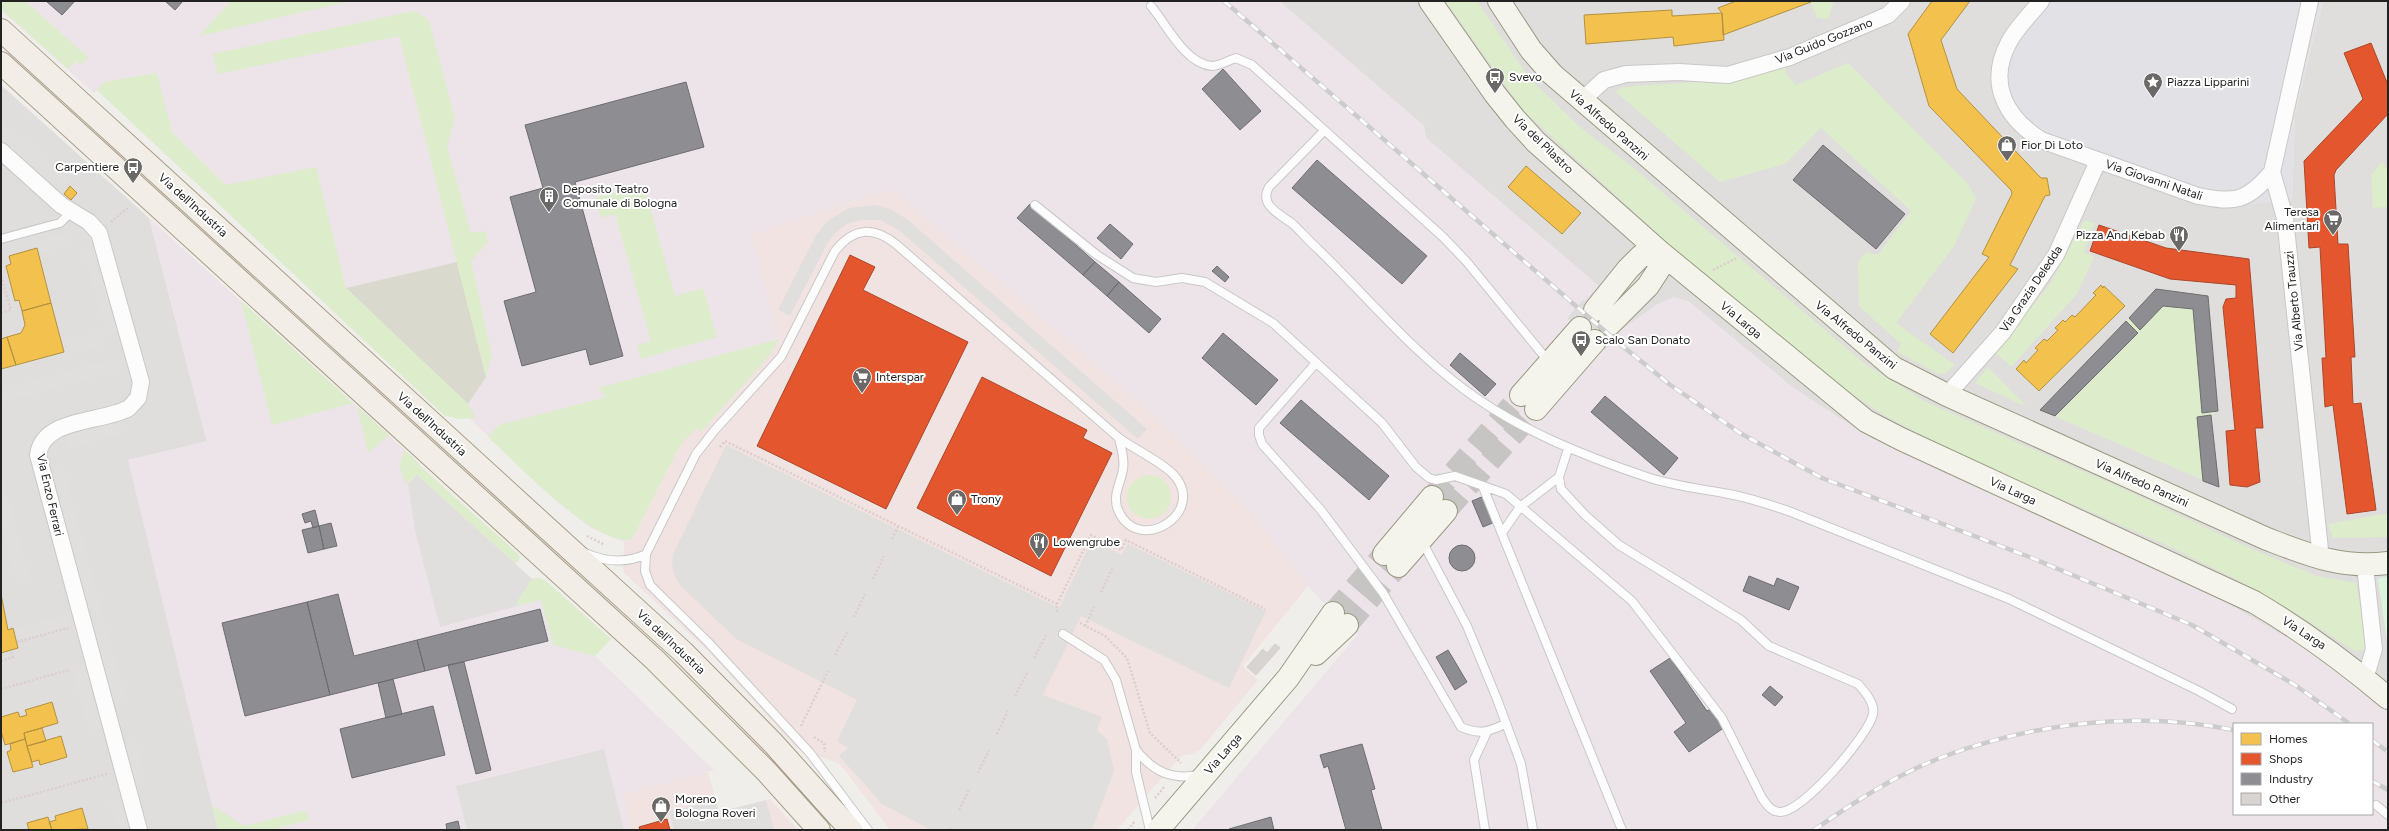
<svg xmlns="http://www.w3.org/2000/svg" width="2389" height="831" font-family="Figtree,sans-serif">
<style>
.residential{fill:#dfdedc}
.commercial{fill:#f1e3e1}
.industrial{fill:#ede4e9;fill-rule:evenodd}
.construction{fill:#d9d9cd}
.grass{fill:#ddeccb}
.park{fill:#daf5da}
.parking{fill:#e0dfde}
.plaza{fill:#e2e1e5}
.pier{fill:#dedddd}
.homes{fill:#f2c14e;stroke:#b49141}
.shops{fill:#e4572e;stroke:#aa472a}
.industry{fill:#8d8d92;stroke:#6d6d70}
.building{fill:#d7d4d2;stroke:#d3d0cc}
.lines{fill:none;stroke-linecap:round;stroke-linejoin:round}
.secondary-tunnel{stroke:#c7c5c3;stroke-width:22;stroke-dasharray:22 11;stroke-linecap:butt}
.lane-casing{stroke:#c9c8c7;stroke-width:10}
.street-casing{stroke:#c9c8c7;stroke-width:18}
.secondary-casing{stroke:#999a82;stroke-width:24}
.primary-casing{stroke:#a79c86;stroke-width:24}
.path{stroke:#dccecd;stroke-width:2.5;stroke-dasharray:2 2;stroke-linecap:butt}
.lane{stroke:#fdfcfc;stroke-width:8}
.street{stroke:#fdfcfc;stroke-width:16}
.secondary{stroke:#f4f4ed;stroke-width:22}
.primary{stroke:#f3ede7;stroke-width:22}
.rail-casing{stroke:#ccc;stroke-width:4.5}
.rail{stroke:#fff;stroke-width:3;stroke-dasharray:9;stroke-linecap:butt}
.labels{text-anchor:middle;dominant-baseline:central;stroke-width:4;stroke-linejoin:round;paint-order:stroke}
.street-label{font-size:12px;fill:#222;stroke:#fff}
.poi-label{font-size:12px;fill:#222;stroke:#fff;text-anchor:start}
</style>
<rect width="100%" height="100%" fill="#f0eeeb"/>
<!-- residential -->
<path class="residential" d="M1279,1h767l246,200 3,-87 28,-113h65v712l-27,-23 -66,-48 -428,-206 -75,-49 -104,-86 -30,3 -38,27 -36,-30 14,-15 -172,-148 -2,-12z
M1,85l148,133 58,224 -78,18 89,370h-217z"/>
<!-- commercial -->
<path class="commercial" d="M892,189l261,225 99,100 56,72 -65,80 15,14 -58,70 -8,4 -11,2 -64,74h-227l-50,-66 -44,-16 -86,-95 -87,-81 1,-30 8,-3 49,-95 16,-16 5,3 67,-75 9,-17 -27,-105z
M708,772l11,40 51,-13 28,31h-167l-8,-36z"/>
<!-- industrial -->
<path class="industrial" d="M1,1h1278l145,125 2,12 172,147 -13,16 34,30 39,-27 16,-7 14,4 104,86 75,49 77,37 162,71 111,53 78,45 66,48 27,23v117h-1196l166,-196 -31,-27 -19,-21 -56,-72 -99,-100 -261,-225 -141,45 28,105 -10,17 -68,76 -4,-4 -16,16 -49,95 -8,3 -33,-14 -31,-24 -91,-86 -11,1 -14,-4 -347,-325 -3,3 -93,-83zM2234,724h138v90h-138z
M149,218l264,239 7,9 98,88 1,6 -4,4 17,14h8l7,4 64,57 -16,17 119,114 -91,24 8,36h-413l-90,-370 79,-19z"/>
<!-- construction -->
<path class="construction" d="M457,262l29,115 -18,27 -122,-116z"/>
<!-- grass -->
<path class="grass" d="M1,1h24l64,57 -10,7 -4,-4 -7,8 -67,-60z
M231,1h120l-152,35z
M1446,1h31l52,77 52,50 48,36 236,200 59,37 210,93 111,52 72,30 39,7 10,62 -3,5 -8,1 -53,-34 -68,-39 -72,-35 -201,-88 -72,-37 -55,-36 -152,-126 -160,-147z
M1810,1h24l-6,18 -11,-1z
M414,11l15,9 26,99 -8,27 24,87 15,-2 2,11 -17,19 21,95 -6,21 -87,-341 -181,38 -5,-20z
M1784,63l2,10 10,12 52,-22 121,122 7,14 -22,47 -58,77 59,42 -10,8 -6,1 -42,-22 4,-8 -42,-38 -1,-44 8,-10 12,3 33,-44 -90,-83 -36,36 -65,18 -104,-90 6,-5 107,-7z
M157,73l15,59 54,53 90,-18 30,121 122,116 8,14 -18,1 -14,-4 -347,-325 7,-8z
M2382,162l6,9v55l-1,-19 -14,1 -2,-33z
M644,185l31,111 28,-8 14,49 -76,22 -4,-14 14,-4 -36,-127 -14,4 -6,-20z
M2084,220l11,3 -11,29 10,5 -17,37 -66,73 -16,-15 56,-69z
M2156,289l52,7 10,115 -7,4 8,72 -179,-77z
M241,301l112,102 -81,22z
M779,339l-10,17 -68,76 -4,-4 -16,16 -49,95c-35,10 -118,-78 -144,-102l11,-12 107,-28 -8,-9z
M1988,367l39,40 -52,-24z
M357,406l32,29 -21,18z
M404,451l9,6 7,9 98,88 2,3 -2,5 -3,1 -98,-88 -11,9 -7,-18z
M1127 497a22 22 0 1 1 44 0a22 22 0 1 1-44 0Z
M2388,513v24l-55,1 -5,-14z
M540,578l7,4 64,57 -16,17 -42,-11 -12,-45 -24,6 1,-6 14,-21z
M212,805l32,21 62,-16 3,10 -38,10h-53z"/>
<!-- park -->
<path class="park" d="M2388,576v70l-10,-67z"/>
<!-- parking -->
<path class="parking" d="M1,120l69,62 -10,10 -59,-53z
M875,205l16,4 17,11 239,209 -9,10 -238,-208 -20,-11h-20l-13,4 -11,8 -9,12 -37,72 -12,-6 37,-73 12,-16 22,-13z
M69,232l4,12 -32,10 -4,-12z
M97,251l22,79 -12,3 -22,-79z
M100,332l4,12 -35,10 -4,-13z
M112,360l3,12 -114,30v-13z
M119,421l4,12 -53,15 -3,-12z
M726,445l333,163 33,-68 30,15 6,-11 138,67 -37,77 -148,-72 -38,79 59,22 -5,13 10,9 7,32 -22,59h-161l-49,-26 -43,-48 9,-8 -11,-7 20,-41 -121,-61 -56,-54 -5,-8 -3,-12 1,-11z
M63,469l62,229 -12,3 -62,-229z
M1,474l29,106 -12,4 -17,-61z
M417,475l115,104 -14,21 -1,6 -77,21 -25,-97 -7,-46z
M67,615l3,11 -52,14 -3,-11z
M85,666l17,61 -12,4 -17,-61z
M136,742l9,34 -11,3 -9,-34z
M604,749l20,81h-157l-11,-44z
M122,800l8,30h-13l-8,-27z
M716,800l3,12 47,-12 8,30h-100l-5,-18z"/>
<!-- plaza -->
<path class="plaza" d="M2046,1h277l-28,113 -3,87 -51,4 -211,-74 -26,-43 3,-32z"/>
<!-- pier -->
<path class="pier" d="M1583,300l37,32 -15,18 -38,-32z"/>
<!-- homes -->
<path class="homes" d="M1736,1h74l1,1 -88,33 -1,-22 -4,-5z
M1932,1h38l-29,39 16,49 84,89h6l3,17 -5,1 -35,69 8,4 -65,84 -23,-19 59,-77 -7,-3 30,-60 -1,-4 -82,-84 -21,-72z
M1672,10v6l50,-3 2,27 -50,6 -1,-9 -87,7 -2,-29z
M1526,166l55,47 -19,21 -54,-47z
M70,186l7,7 -6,7 -7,-6z
M37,248l14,55 -29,8 -3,-11 -4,1 -9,-35 5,-2 -2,-8z
M2101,285l2,3 1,-2 21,20 -86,85 -23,-22 8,-9 2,3 12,-13 -3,-2 9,-9 3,2 11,-11 -3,-2 8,-8 2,2 7,-7 3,2 21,-22 -3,-2z
M51,303l13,49 -48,13 -9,-28 14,-4 4,-8 -3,-14z
M7,337l9,28 -15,4v-30z
M1,594l7,36 5,-2 5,20 -17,5z
M52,702l6,21 -34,10 1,6 -20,6 -4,-14v-14l17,-5 2,5 7,-2 -2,-5z
M42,728l4,13 -19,5 -3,-13z
M61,736l6,21 -27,8 -1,-5 -7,2 -5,-16z
M25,739l8,28 -20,5 -6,-20 4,-2 -1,-6z
M82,808l6,21 -36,1 -3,-8 7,-2 -1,-4z
M48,817l4,13h-23l-2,-7z"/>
<!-- shops -->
<path class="shops" d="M2371,43l17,42v29l-52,56 -2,5 4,69h10l7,113h-4l2,47 8,-1 15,107 -29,4 -14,-109 -8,2 -3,-49h4l-6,-111 -11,1 -5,-87 59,-62 -19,-46z
M2099,225l67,23 83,11 14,169h-8l5,54 -13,5 -17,-2 -4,-54 9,-1 -12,-123 3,-8 10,-1v-13l-66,-6 -80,-28z
M850,255l25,12 -12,23 105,52 -82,167 -129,-63z
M982,377l105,53 -4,8 29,15 -61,123 -134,-68z
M667,819l3,11h-30l-1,-3z"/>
<!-- industry -->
<path class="industry" d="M46,1h29l-13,14z
M165,1h18l-8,9z
M1223,69l38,42 -21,19 -38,-41z
M686,82l18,65 -129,35 48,174 -33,9 -4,-16 -64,17 -18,-65 32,-9 -26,-95 33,-9 -18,-63z
M1823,145l82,69 -29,35 -83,-69z
M1317,160l110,96 -25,28 -110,-96z
M1030,204l65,58 -12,13 -66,-57z
M1110,224l23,20 -12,15 -24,-21z
M1095,262l24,20 -12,14 -24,-21z
M1217,266l12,11 -4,5 -13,-11z
M1119,282l42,37 -12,14 -42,-37z
M2156,289l52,7 10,115 -16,2 -9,-104 -30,-3 -23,24 -11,-12z
M2126,321l12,12 -83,83 -15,-6z
M1223,333l55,47 -22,25 -54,-47z
M1460,353l36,31 -11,12 -35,-31z
M1605,396l73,62 -14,17 -73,-63z
M1301,400l88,76 -20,24 -89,-77z
M2211,415l8,72 -16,-6 -6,-64z
M1484,496l11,26 -12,5 -11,-26z
M315,510l4,16 -6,2 -2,-7 -6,2 -3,-9z
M331,523l6,23 -13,3 -5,-23z
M319,526l5,23 -16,4 -6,-23z
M1449 558a13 13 0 1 1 26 0a13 13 0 1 1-26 0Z
M1749,576l25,10 3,-8 22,9 -10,23 -46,-19z
M338,594l16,62 63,-16 8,31 -95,24 -23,-93z
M307,602l23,93 -85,21 -23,-93z
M540,609l8,32 -123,30 -8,-31z
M1448,650l19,32 -12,8 -19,-33z
M1670,658l37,53 5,-3 13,19 -36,25 -15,-20 12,-9 -36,-52z
M464,662l27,108 -15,4 -28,-109z
M393,679l9,35 -16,4 -8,-35z
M1770,686l13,11 -8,9 -13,-11z
M433,706l12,49 -93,23 -12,-49z
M1362,744l13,45 -4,1 11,40h-36l-18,-64 -4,2 -4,-13z
M1271,817l3,13h-44l-1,-1z
M458,821l2,9h-13l-1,-6z"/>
<!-- building -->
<path class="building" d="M1275,644l5,4 -24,27 -9,-8 16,-18 4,4z"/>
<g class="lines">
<!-- secondary-tunnel -->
<path class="secondary-tunnel" d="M1432,497l89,-102
M1446,511l90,-102
M1333,613l51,-59
M1347,625l51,-59"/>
<defs>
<path id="lane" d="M1151,6c16,19 34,58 61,60 7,0 17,-6 24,-8l16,7 191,172 23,24 83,101
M1324,131l-55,56c-11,19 13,28 25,38 8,8 16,17 25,25 48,47 92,100 146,140 54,40 119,66 182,87 27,9 55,12 82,17 21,4 42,11 62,18l218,87 190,92 33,18
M1035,205l62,50 36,23 23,4 26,-4 23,4 68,41 109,100 34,44 13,11 7,2 19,-4 51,18 126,107 90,117 40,80c5,7 9,14 18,14 22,1 89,-77 93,-98 2,-11 -8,-22 -15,-30l-89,-38 -28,-26 -122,-75 -34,-30 -24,-26 -2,-12 9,-28
M1,239l59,-16 11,-11
M1316,363l-57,65v7l3,9 59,66 62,83 78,134c19,8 27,5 44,-3
M1119,438c15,11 41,23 54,36 36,38 -35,83 -55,36 -6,-15 3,-27 5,-41 2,-11 -2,-21 -4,-31z
M1483,487l139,343
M1502,533l18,-26 39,-30
M1422,541l45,85 30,73 24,65 12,66
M585,553c21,9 41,11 61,1
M1063,634l41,26 12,20 20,70v22l14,58
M1136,750c18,22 35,30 63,25
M2376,805l12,10
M868,830l-58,-77 -102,-111 -58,-57 -5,-14 1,-17 50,-100 18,-23 67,-74 54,-106c19,-24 39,-25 62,-6l222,193
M1485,830l-11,-70 13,-28"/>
<path id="street" d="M2041,1c-10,13 -24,26 -32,41 -22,41 -4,75 32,98l157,56c38,7 48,6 74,-24
M2310,1l-38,171 13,46 36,341
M1581,101l23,-21 22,-6 53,-2 49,3 62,-18 98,-42 14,-14
M1,151l60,54 28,17 10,11 42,149 -3,16 -9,10c-26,15 -86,9 -91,47l101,375
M1947,395l56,-63 53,-77 42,-94
M2365,566l9,83 -9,30"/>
<path id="secondary" d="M1430,1l65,93 20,25 21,23 124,110 206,169 35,18 353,163c48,28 91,60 134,96
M1499,1l32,49 21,24 342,294 53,27 320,144c42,16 75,30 121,24
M1595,310l33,-41 13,-13 19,-4
M1610,324l38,-38 11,-17 1,-17
M1521,395l59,-67
M1536,409l59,-68
M1384,554l48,-57
M1398,566l48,-55
M1316,654l31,-29
M1158,830l130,-152 45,-65"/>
<path id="primary" d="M1,30l682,622 90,91 78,87
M1,63l654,597 112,112 52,58"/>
</defs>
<!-- lane casing -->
<use href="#lane" class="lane-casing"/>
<!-- street casing -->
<use href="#street" class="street-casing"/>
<!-- secondary casing -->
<use href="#secondary" class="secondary-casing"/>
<!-- primary casing -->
<use href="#primary" class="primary-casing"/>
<!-- path -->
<path class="path" d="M111,222l18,-15
M1713,270l24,-12
M1,276l10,34 -10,3
M720,447l5,-6 332,163
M587,536l18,9
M892,539l6,-12
M873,579l11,-23
M1101,592l11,-23
M1057,612v-8l34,-69 30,15 5,-10 139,69
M854,617l11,-23
M1080,623l25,13 22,22 23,75 31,30
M1085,626l9,-19
M17,642l51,-14
M835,655l12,-23
M1034,658l12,-23
M1,661l12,-4 -2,-7
M1,689l68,-19
M1015,696l12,-23
M801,726l27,-55
M997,734l11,-23
M814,737l10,6 1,9
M978,773l11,-23
M1155,798l10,-12
M1,803l106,-29
M959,810l11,-22
M950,830l2,-3
M1128,830l7,-9"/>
<!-- lane -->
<use href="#lane" class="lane"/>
<!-- street -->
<use href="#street" class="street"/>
<!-- secondary -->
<use href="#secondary" class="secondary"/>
<!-- primary -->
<use href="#primary" class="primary"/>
<defs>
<path id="rail" d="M1224,1l390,338 55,45 71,49 82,45 210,80 160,67 103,60 55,39
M2372,740l16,12
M2372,781l16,9
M1814,830c42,-29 86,-58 134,-75 91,-33 191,-44 286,-25"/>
</defs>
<!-- rail casing -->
<use href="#rail" class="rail-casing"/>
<!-- rail -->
<use href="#rail" class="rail"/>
</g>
<!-- icons -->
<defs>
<symbol id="bus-pin" viewBox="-11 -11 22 30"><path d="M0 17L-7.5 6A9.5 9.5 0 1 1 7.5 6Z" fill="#6a6968" stroke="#fff"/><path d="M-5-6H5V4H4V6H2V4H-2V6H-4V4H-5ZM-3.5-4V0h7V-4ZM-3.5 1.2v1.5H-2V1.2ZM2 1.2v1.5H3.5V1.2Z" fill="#fff"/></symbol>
<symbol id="sight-pin" viewBox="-11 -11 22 30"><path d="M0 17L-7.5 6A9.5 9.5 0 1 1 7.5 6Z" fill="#6a6968" stroke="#fff"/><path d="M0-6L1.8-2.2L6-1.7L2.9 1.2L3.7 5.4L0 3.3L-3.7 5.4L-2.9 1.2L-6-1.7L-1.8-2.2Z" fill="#fff"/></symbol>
<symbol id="shop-pin" viewBox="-11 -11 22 30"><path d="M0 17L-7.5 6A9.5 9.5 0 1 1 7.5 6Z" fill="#6a6968" stroke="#fff"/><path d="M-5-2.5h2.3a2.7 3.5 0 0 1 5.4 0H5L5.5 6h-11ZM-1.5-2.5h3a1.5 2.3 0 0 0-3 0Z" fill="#fff"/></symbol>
<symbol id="building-pin" viewBox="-11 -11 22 30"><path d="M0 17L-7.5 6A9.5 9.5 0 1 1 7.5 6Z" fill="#6a6968" stroke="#fff"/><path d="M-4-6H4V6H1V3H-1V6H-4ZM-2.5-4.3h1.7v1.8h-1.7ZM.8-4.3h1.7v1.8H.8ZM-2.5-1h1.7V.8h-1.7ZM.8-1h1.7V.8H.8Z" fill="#fff"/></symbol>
<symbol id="supermarket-pin" viewBox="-11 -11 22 30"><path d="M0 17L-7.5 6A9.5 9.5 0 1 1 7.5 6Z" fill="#6a6968" stroke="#fff"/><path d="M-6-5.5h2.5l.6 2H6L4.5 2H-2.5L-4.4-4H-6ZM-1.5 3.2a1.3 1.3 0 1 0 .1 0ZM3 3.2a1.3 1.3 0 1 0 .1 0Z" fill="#fff"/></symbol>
<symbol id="restaurant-pin" viewBox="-11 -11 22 30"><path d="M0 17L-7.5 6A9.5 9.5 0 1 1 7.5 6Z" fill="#6a6968" stroke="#fff"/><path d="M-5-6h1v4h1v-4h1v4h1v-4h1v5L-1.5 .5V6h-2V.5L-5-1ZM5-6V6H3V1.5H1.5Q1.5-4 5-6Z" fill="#fff"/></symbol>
</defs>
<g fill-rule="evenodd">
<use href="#bus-pin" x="1484" y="66" width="22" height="30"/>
<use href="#sight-pin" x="2142" y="71" width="22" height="30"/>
<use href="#shop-pin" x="1996" y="134" width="22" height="30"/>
<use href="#bus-pin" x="122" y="156" width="22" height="30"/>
<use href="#building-pin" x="538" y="185" width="22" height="30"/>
<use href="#supermarket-pin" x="2322" y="208" width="22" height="30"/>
<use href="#restaurant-pin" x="2168" y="224" width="22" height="30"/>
<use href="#bus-pin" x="1570" y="329" width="22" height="30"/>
<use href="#supermarket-pin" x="851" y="366" width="22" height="30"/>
<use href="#shop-pin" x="946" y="488" width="22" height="30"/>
<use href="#restaurant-pin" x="1028" y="531" width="22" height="30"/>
<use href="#shop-pin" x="650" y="795" width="22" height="30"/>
</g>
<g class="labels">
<!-- street labels -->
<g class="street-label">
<text transform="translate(1824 41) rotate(-22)">Via Guido Gozzano</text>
<text transform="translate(1609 125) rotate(41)">Via Alfredo Panzini</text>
<text transform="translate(1543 144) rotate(44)">Via del Pilastro</text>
<text transform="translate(2154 180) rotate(19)">Via Giovanni Natali</text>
<text transform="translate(193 205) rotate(42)">Via dell'Industria</text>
<text transform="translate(2031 289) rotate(-56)">Via Grazia Deledda</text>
<text transform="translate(2294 301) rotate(-96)">Via Alberto Trauzzi</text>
<text transform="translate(1741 320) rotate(40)">Via Larga</text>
<text transform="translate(1856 335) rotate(39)">Via Alfredo Panzini</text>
<text transform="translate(432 424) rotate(42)">Via dell'Industria</text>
<text transform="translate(2142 483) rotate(24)">Via Alfredo Panzini</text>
<text transform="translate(2013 491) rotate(25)">Via Larga</text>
<text transform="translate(50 495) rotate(77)">Via Enzo Ferrari</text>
<text transform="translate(2304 633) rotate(33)">Via Larga</text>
<text transform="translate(671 642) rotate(43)">Via dell'Industria</text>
<text transform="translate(1223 754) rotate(-49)">Via Larga</text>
</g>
<!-- poi labels -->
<g class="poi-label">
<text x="1509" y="77">Svevo</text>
<text x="2167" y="82">Piazza Lipparini</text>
<text x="2021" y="145">Fior Di Loto</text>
<text x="119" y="167" text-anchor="end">Carpentiere</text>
<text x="563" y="189">Deposito Teatro<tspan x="563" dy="14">Comunale di Bologna</tspan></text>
<text x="2319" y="212" text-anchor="end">Teresa<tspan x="2319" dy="14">Alimentari</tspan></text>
<text x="2165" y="235" text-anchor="end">Pizza And Kebab</text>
<text x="1595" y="340">Scalo San Donato</text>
<text x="876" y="377">Interspar</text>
<text x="971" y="499">Trony</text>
<text x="1053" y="542">Lowengrube</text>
<text x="675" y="799">Moreno<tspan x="675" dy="14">Bologna Roveri</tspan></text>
</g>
</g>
<!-- border -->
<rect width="2389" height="831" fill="none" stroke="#222222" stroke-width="4"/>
<!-- legend -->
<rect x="2233" y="723" width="140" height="92" fill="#ffffff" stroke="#a7a7a7"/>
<rect x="2241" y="733" width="20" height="12" fill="#f2c14e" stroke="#a7a7a7"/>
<text x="2269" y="743" font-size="12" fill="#222222">Homes</text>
<rect x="2241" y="753" width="20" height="12" fill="#e4572e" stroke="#a7a7a7"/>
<text x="2269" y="763" font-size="12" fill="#222222">Shops</text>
<rect x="2241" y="773" width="20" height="12" fill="#8d8d92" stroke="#a7a7a7"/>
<text x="2269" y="783" font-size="12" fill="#222222">Industry</text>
<rect x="2241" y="793" width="20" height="12" fill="#d7d4d2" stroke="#a7a7a7"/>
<text x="2269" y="803" font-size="12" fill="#222222">Other</text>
</svg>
